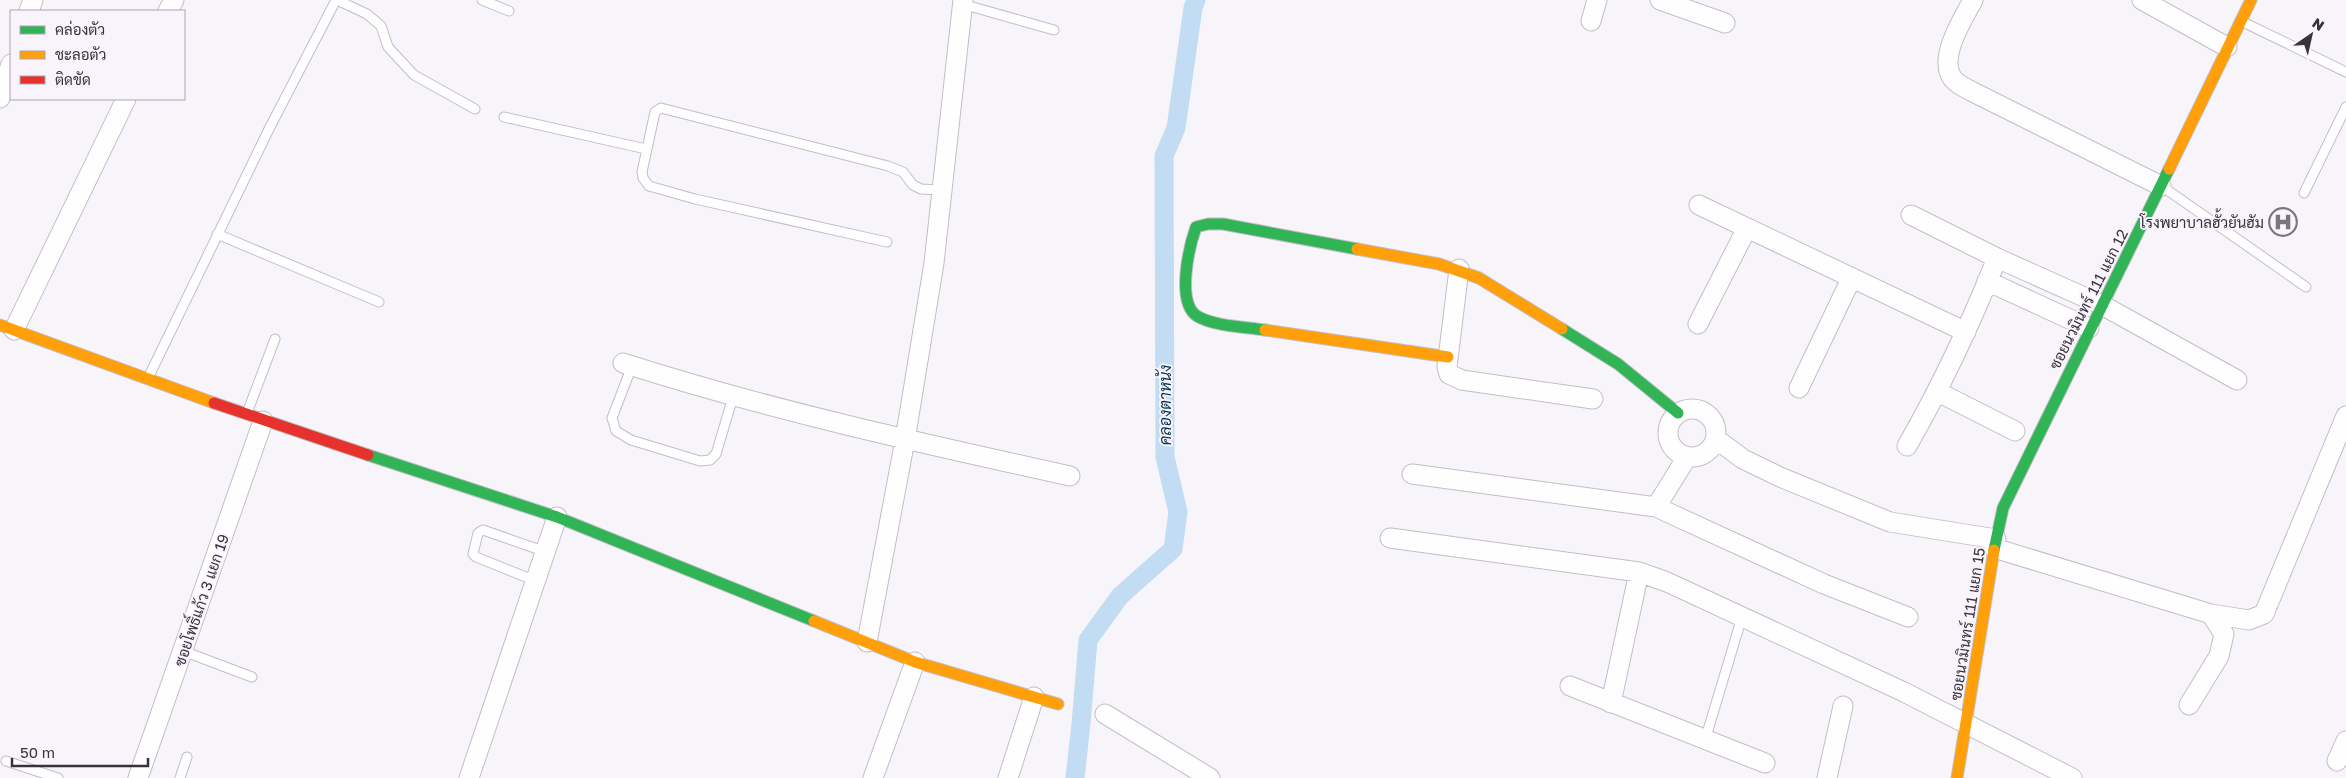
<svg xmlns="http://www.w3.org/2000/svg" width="2346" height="778" font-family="'Golos Text',Sarabun,sans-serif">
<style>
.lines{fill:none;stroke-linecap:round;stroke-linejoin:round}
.canal{stroke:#c1dcf3;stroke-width:19}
.lane-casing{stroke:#c2bec5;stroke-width:11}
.street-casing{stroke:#c2bec5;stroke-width:21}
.fast-casing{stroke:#c2bec5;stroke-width:13}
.slow-casing{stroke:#c2bec5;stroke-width:13}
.jam-casing{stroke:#c2bec5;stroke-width:13}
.lane{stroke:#fefefe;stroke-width:9}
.street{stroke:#fefefe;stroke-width:19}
.fast{stroke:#30b455;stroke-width:11}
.slow{stroke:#ff9f0a;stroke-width:11}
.jam{stroke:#e5322d;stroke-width:11}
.labels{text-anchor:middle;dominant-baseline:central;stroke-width:4;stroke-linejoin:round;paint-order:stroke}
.poi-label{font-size:15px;fill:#38323c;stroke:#f9f3fc;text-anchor:end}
.street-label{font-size:15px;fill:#38323c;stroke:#f9f3fc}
.water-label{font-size:16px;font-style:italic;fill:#033654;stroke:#f9f3fc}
</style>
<rect width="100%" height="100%" fill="#f8f5fa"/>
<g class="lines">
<!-- canal -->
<path class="canal" d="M1075,778l6,-54 7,-84 32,-44 53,-47 5,-37 -13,-55 -1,-301 12,-28 17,-120 3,-8"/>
<defs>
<path id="lane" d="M337,0l30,14 14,12 7,21 26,28 61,34
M482,0l27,11
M962,4l92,26
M2243,22l103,50
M504,117l142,32
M2163,187l143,100
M2304,193l42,-86
M217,234l162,68
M887,242l-192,-43 -46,-13 -6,-8 -1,-6 13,-60 6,-4 227,58 15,6 10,13 8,4 20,1
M632,366l-20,52 4,13 15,9 69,21 10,-1 6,-6 17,-57
M149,376l120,-247 67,-129
M247,413l28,-74
M536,581l-60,-24 -3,-3 5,-21 5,-3 63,22
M183,651l69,26
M1705,740l37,-123
M6,761l52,17
M180,778l7,-21"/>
<path id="street" d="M1660,0l65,23
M1973,0c-10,19 -39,63 -17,82 5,4 11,7 17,10l188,94
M2142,0l85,47
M29,11l4,-11
M168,11l6,-11
M1591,21l6,-21
M0,98l11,-34
M1699,205l267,127
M1911,215l86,43 105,47 135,75
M1459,269l-12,98 2,7 13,6 131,19
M1987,281l102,47
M1698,324l49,-96
M14,330l112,-231
M623,363c147,47 297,80 447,113
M1799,388l52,-109
M1938,392l77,39
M1668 433a24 24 0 1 1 48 0a24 24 0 1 1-48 0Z
M1716,439l27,20 37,18 110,45 106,17
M1907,446c35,-61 64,-123 90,-188
M1412,474l244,33 168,77 84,33
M1656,507l31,-50
M1390,538l249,34 28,10 237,110 168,86
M1994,548l217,66 13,20 -5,22 -30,49
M2211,614l38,6 15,-6 82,-198
M867,642l38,-202 29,-177 29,-263
M1570,686l195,77
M1611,703l28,-131
M1105,714l105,64
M2337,761l9,-20
M138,778l125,-357
M469,778l88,-261
M873,778l42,-116
M1008,778l26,-81
M1827,778l16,-72"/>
<path id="fast" d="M1562,329l56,35 60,49
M1265,330c-19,-3 -52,-4 -68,-14 -21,-14 -8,-69 -1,-89l12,-3h15l134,25
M368,455l189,62 257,104
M1994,550l9,-42 166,-339"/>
<path id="slow" d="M2169,169l82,-169
M1357,249l82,15 40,14 83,51
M0,325l214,78
M1265,330l183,27
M814,621l101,41 143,42
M1957,778l37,-228"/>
<path id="jam" d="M214,403l154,52"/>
</defs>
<!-- lane casing -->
<use href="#lane" class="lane-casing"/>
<!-- street casing -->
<use href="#street" class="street-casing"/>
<!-- fast casing -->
<use href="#fast" class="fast-casing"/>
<!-- slow casing -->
<use href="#slow" class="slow-casing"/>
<!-- jam casing -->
<use href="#jam" class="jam-casing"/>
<!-- lane -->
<use href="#lane" class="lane"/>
<!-- street -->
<use href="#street" class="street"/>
<!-- fast -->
<use href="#fast" class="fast"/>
<!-- slow -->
<use href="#slow" class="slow"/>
<!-- jam -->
<use href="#jam" class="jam"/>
</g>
<!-- icons -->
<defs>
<symbol id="hospital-ring" viewBox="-11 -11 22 22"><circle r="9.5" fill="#f9f3fc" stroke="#7b767e" stroke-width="1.5"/><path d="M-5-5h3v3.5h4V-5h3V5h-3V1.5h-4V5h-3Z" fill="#7b767e"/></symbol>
</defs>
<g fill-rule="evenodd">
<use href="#hospital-ring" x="2267" y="206" width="32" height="32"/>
</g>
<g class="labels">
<!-- poi labels -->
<g class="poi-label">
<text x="2264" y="222">โรงพยาบาลฮั้วยันฮัม</text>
</g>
<!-- street labels -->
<g class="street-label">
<text transform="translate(2088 299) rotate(-63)">ซอยนวมินทร์ 111 แยก 12</text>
<text transform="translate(201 600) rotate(-71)">ซอยโพธิ์แก้ว 3 แยก 19</text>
<text transform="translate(1967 624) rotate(-81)">ซอยนวมินทร์ 111 แยก 15</text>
</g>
<!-- water labels -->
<g class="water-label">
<text transform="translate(1165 405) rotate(-90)">คลองตาหนัง</text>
</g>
</g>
<!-- legend -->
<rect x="10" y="10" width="175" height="90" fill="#f9f3fc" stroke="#aca6af"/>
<rect x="20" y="26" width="25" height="8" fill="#30b455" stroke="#aca6af"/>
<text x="55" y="35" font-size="15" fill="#38323c">คล่องตัว</text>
<rect x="20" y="51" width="25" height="8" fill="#ff9f0a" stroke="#aca6af"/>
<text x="55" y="60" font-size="15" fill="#38323c">ชะลอตัว</text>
<rect x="20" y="76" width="25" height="8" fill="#e5322d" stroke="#aca6af"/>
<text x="55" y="85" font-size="15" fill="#38323c">ติดขัด</text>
<!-- north arrow -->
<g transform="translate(2311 35) rotate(34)" stroke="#f9f3fc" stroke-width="4" paint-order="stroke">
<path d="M0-4L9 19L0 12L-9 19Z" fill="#38323c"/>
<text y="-8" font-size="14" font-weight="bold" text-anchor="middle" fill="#38323c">N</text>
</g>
<!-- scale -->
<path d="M12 758v8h136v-8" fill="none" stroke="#38323c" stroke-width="2.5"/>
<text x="20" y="758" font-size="15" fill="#38323c" stroke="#f9f3fc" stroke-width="4" paint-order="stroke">50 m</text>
</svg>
